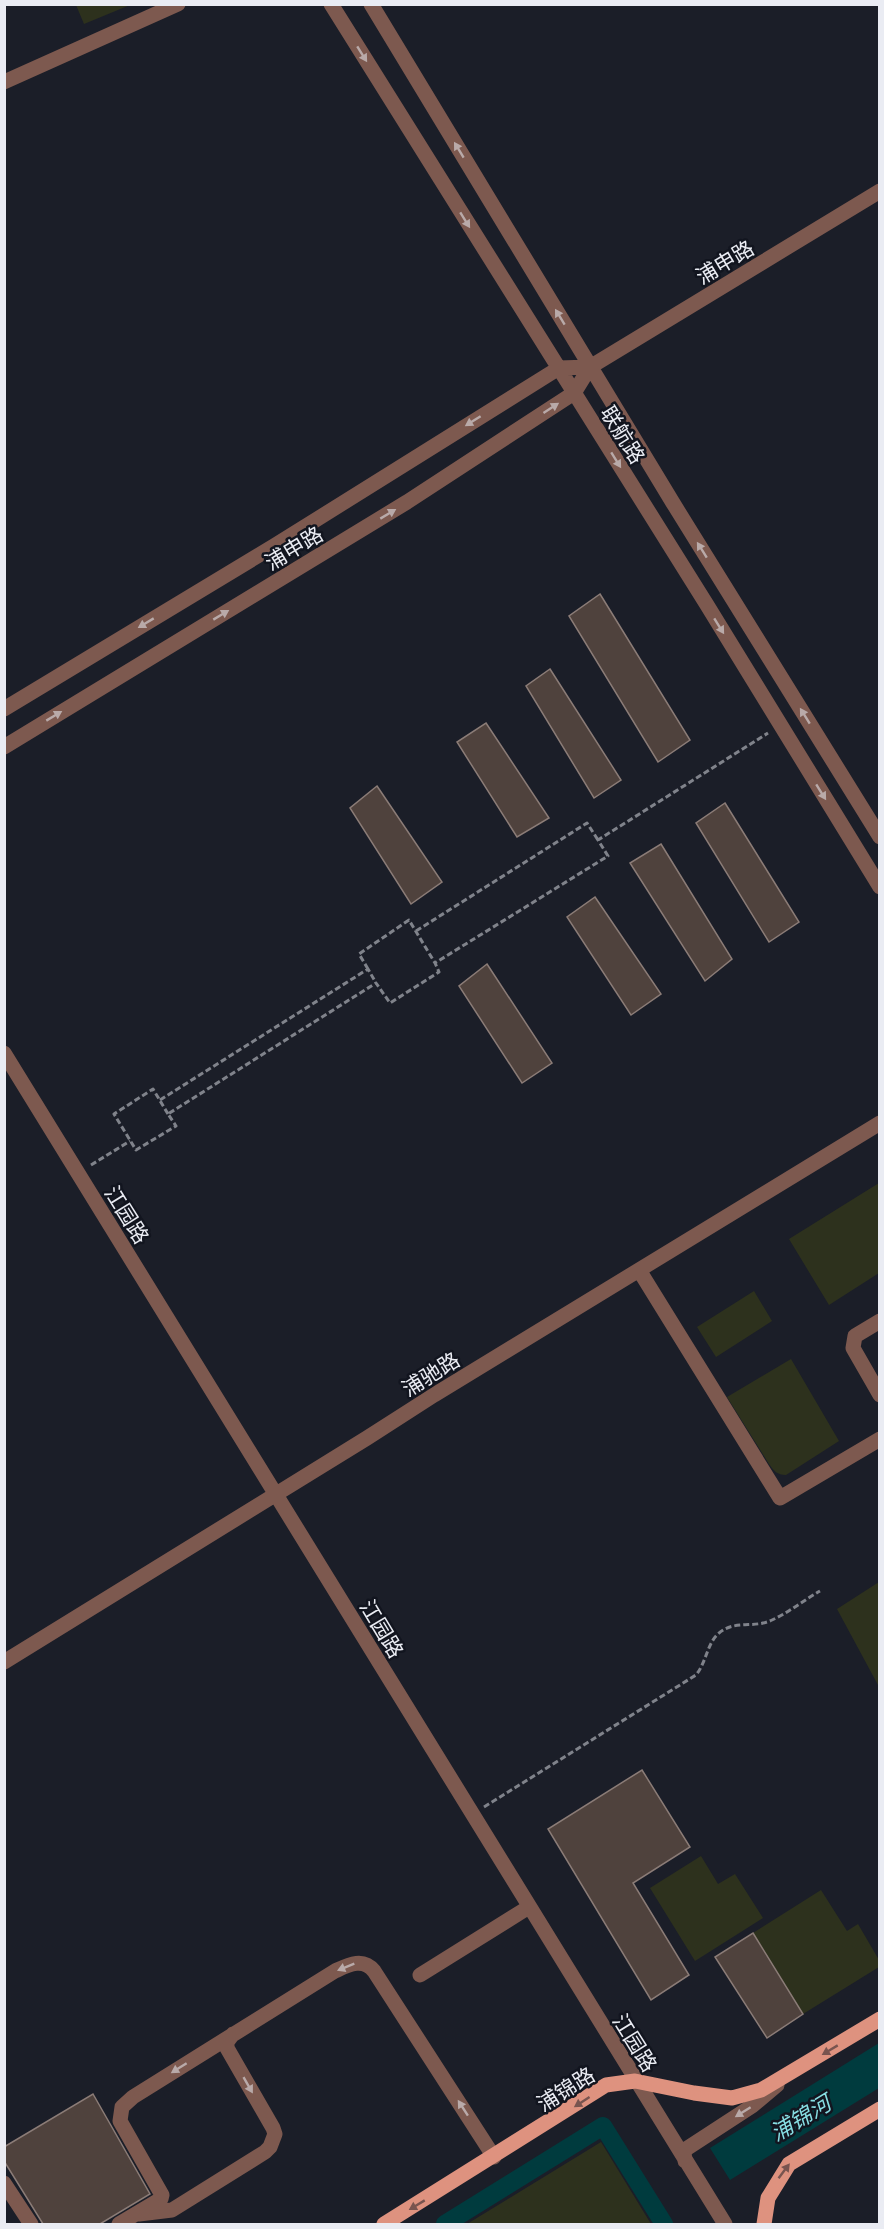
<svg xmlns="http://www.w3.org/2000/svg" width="884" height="2229" font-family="'Playfair Display','Noto Sans SC',serif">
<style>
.green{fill:#2d311d}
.water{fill:#003b3e}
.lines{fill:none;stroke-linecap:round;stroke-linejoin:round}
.canal{stroke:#003b3e;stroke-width:18}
.building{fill:#4f423d;stroke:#8b7c77;stroke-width:1.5}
.path{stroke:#80838b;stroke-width:3;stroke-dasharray:6 3;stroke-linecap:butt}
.minor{stroke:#7d594f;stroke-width:15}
.major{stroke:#de927f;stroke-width:15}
.oneway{fill:#b9aaa9}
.oneway2{fill:#78544f}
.labels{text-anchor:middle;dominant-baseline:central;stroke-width:5;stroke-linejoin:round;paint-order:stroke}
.street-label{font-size:21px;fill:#eaecf3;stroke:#12151f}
.water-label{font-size:22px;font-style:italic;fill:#87dee3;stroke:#12151f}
</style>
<rect width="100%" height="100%" fill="#1b1e28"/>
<!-- green -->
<path class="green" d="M76,5h54l-46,19z
M879,1183v90l-50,32 -40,-66z
M754,1291l18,30 -56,36 -19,-30z
M791,1359l48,82 -53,34c-9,0 -12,-4 -17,-11l-42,-67z
M879,1582l1,102 -2,1 -41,-76z
M701,1856l17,28 17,-10 28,44 -68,43 -45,-73z
M821,1890l26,41 11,-7 21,36v7l-76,47 -50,-81z
M601,2142l50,82h-184z"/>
<!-- water -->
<path class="water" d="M879,2043v45l-149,92 -20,-32z"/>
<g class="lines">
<!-- canal -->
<path class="canal" d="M445,2224l158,-98 61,98"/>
</g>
<!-- building -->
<path class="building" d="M600,594l90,146 -32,22 -89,-146z
M550,669l71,111 -27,18 -68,-112z
M486,723l63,95 -32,19 -60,-95z
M377,786l65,96 -31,22 -61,-96z
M725,803l74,119 -30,20 -73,-119z
M661,844l71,115 -27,22 -75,-118z
M595,897l66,97 -30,21 -64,-98z
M487,964l65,99 -30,20 -63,-97z
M642,1770l48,77 -57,36 56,92 -38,25 -103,-171z
M753,1933l50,81 -36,24 -52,-81z
M93,2094l57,100 -50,30h-57l-39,-63v-14z"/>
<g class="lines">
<!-- path -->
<path class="path" d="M416,931l171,-108 11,17
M368,969l-9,-15 50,-34 26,43
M160,1100l208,-131 8,14
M168,1114l-15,-25 -39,25 22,36 40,-24 -8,-12 208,-131 14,20 49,-31 -4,-9 173,-107 -10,-16 170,-107
M91,1165l39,-24
M484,1807l212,-132c10,-12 11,-31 22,-41 16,-15 36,-5 54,-14 16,-7 32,-20 48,-29"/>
<!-- minor -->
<path class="minor" d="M331,4l376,601 173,282
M371,4l302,499 207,334
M4,82l174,-78
M4,709l270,-163 285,-178 31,-1
M4,747l403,-245 167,-109 16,-26 290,-176
M4,1053l721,1171
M639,1270l141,228 100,-59
M880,1321l-25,15 -2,12 27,47
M4,1662l363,-224 67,-43 446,-272
M420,1975l109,-68
M685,2161l-1,-9 2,-3 66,-43 25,-21
M4,2183l27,41
M139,2214l33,-4 93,-58 5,-5 5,-13 -2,-6 -46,-80v-6l6,-8
M119,2224l42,-25 1,-4 -42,-74 2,-14 11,-10 202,-126c13,-6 28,-14 39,0l120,186"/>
<!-- major -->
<path class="major" d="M384,2224l222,-139 29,-4 59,12 38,5 29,-8 119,-71
M764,2224l4,-26 21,-34 91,-55"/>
</g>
<!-- one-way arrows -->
<defs><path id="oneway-solid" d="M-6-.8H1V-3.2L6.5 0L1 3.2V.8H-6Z" transform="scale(1.5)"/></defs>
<g class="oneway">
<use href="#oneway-solid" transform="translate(362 54) rotate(58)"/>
<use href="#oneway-solid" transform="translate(459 150) rotate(-121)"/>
<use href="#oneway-solid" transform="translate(465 220) rotate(58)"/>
<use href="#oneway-solid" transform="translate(560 317) rotate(-121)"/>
<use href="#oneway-solid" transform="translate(551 408) rotate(-33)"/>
<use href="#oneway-solid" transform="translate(473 421) rotate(148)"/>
<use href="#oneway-solid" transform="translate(616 460) rotate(58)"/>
<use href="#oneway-solid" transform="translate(388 514) rotate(-31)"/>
<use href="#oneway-solid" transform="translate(702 550) rotate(-122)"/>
<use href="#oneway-solid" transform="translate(221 615) rotate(-31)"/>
<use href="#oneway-solid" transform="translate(146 623) rotate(149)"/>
<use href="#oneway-solid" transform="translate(719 626) rotate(58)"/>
<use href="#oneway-solid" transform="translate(54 716) rotate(-31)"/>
<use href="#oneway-solid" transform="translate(805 716) rotate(-122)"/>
<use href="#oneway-solid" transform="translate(821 792) rotate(58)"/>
<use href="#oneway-solid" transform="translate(346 1967) rotate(158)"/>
<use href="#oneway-solid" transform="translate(179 2068) rotate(148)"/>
<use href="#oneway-solid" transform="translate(248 2085) rotate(60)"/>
<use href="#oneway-solid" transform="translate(463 2108) rotate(-123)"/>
<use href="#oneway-solid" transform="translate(743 2112) rotate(148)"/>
</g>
<g class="oneway2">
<use href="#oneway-solid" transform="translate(830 2050) rotate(149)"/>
<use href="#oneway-solid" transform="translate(582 2102) rotate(147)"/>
<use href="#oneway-solid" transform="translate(784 2171) rotate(-53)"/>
<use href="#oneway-solid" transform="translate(417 2205) rotate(149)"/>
</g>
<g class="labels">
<!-- street labels -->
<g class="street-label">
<text transform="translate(724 261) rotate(-31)">浦申路</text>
<text transform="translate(624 434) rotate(58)">联航路</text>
<text transform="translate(293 547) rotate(-31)">浦申路</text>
<text transform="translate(128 1214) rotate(58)">江园路</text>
<text transform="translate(430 1373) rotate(-32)">浦驰路</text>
<text transform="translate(383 1628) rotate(59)">江园路</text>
<text transform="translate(636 2042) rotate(58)">江园路</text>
<text transform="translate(565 2088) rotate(-32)">浦锦路</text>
</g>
<!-- water labels -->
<g class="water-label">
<text transform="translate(800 2117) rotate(-31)">浦锦河</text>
</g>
</g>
<!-- border -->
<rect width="884" height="2229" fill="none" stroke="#eaecf3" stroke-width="12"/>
</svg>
